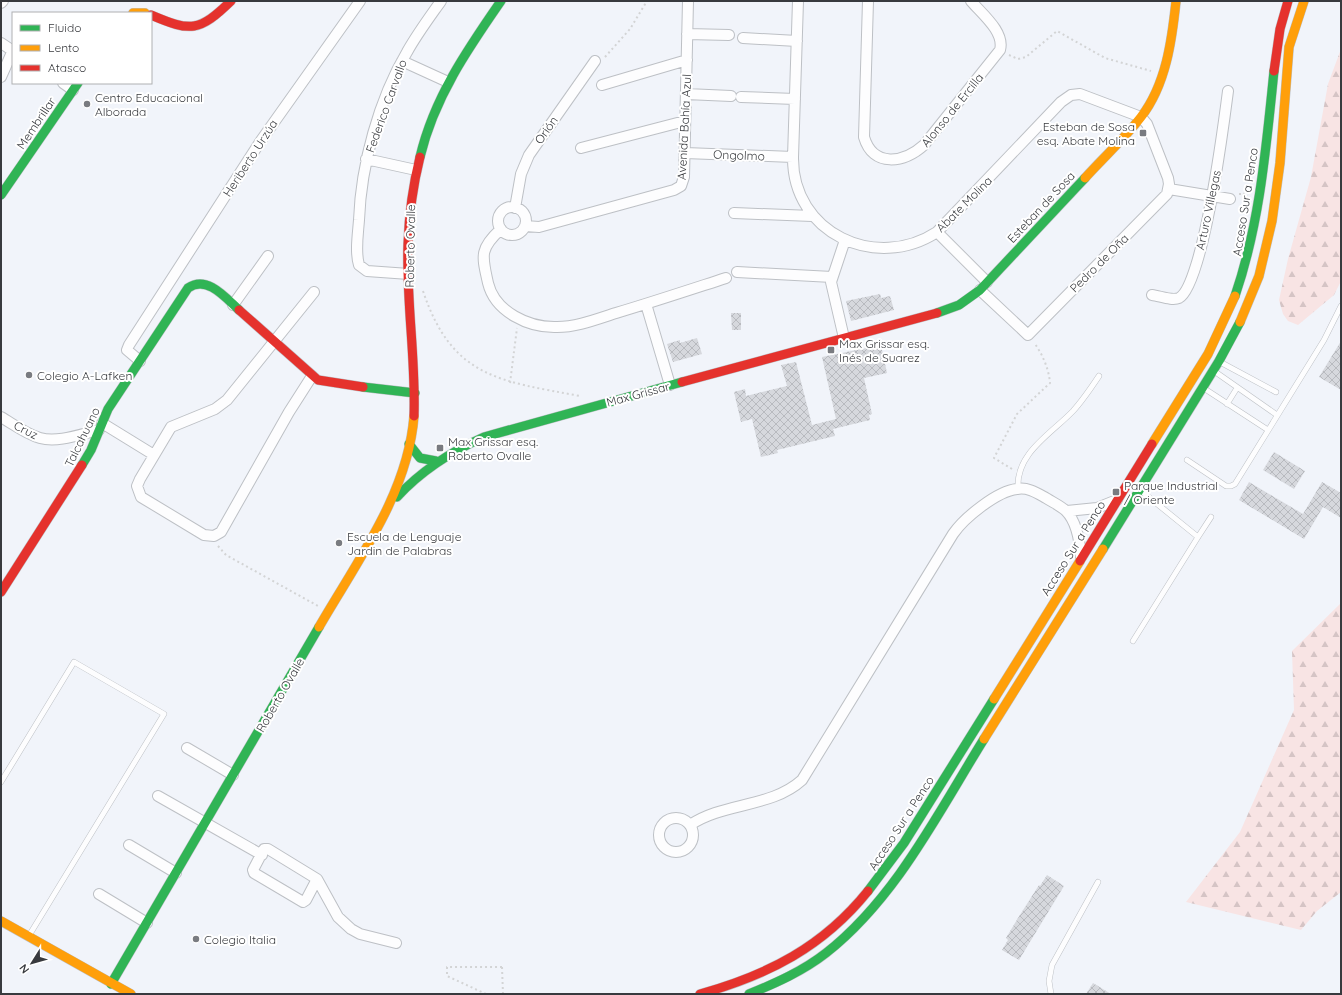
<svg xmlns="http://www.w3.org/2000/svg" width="1342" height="995" font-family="Quicksand,sans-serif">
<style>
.forest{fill:url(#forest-firs)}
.building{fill:url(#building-cross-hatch)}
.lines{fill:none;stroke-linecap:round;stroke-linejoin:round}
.lane-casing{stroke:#bdc0c5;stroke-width:6}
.street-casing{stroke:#bdc0c5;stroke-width:12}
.fast-casing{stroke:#bdc0c5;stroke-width:10}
.slow-casing{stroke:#bdc0c5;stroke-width:10}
.jam-casing{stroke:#bdc0c5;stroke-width:10}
.path{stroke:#d3d4d5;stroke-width:2;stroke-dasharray:2 3;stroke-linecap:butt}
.lane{stroke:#fdfdfe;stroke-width:5}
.street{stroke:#fdfdfe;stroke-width:10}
.fast{stroke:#30b455;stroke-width:9}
.slow{stroke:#ff9f0a;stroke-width:9}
.jam{stroke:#e5322d;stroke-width:9}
.poi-dot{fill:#797b80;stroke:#fff;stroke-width:1.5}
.labels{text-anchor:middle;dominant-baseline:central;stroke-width:4;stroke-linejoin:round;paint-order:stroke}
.poi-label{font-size:12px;fill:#383a3e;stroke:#fff;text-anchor:start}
.street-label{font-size:12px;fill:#383a3e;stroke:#fff}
</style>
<defs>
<pattern id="forest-firs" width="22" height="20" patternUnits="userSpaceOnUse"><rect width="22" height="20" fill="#f8e4e4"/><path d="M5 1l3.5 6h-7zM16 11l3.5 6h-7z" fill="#d5c4c5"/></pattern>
<pattern id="building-cross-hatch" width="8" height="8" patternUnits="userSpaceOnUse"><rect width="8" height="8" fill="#d6d8dd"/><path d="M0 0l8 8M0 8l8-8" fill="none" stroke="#b8babf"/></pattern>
</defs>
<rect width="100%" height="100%" fill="#f1f4fa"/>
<!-- forest -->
<path class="forest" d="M1341,49v232l-7,14 -36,30 -10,-4 -5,-7 -4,-14 9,-41 23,-82 17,-93z
M1341,603v289l-24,19 -16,19 -115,-28 54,-70 54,-122 -2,-59z"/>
<!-- building -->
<path class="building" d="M880,294l1,4 9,-2 4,14 -43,11 -5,-20z
M731,313h10v17h-9z
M697,338l5,16 -29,8 -6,-18 13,-4v3z
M1341,341v49l-22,-13z
M881,345l6,28 -23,5 8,36 -3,1 1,5 -37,9 2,7 -58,14 1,3 -17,4 -9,-38 -11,3 -7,-30 11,-3 1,7 41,-10 -6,-21 15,-3 16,63 24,-6 -14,-62z
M1274,452l31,19 -11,18 -31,-19z
M1249,482l54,32 19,-32 19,11v25l-18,-11 -19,32 -65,-39z
M1047,875l17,11 -45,74 -17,-10 6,-10 -2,-2 12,-20 21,-33 1,1z
M1093,983l18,11h-25z"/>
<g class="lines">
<defs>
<path id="lane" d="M1220,362l56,30
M1214,371l63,44
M1205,389l63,41
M1227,404l10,-16
M1187,460l39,26h5l4,-2 89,-144 17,-34
M1018,488c-2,-35 33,-54 55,-77 10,-11 18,-23 26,-35
M1140,490l58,47
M1133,641l65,-104 13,-20
M1,782l73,-120 90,52 -134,220
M1051,994l-2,-13 3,-16 46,-83"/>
<path id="street" d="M798,1l-5,156c-1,76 83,115 144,75l124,-130 10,-7 9,-1 61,23 6,7 21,54 1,6 -2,10 -139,141 -48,-45
M868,1l-4,136c9,31 40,26 60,8l76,-95c5,-18 -18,-36 -29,-49
M1,3l2,-2
M687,34l42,1
M743,38l54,3
M1,43l12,8
M402,61l46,21
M1,77l12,-27
M63,83l10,7
M602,85l85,-25
M686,94l45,2
M741,97l54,2
M581,148l104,-27
M685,153l108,4
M366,159l50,11
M1169,189l61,10
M498 221a14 14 0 1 1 28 0a14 14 0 1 1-28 0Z
M515,208l6,-34 8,-19 66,-94
M734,213l78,3
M525,226l14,1 135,-37 7,-4 3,-9 4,-176
M501,229c-22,20 -19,27 -13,54 7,29 41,45 69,44 20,0 40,-8 59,-14 37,-11 73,-23 110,-35
M937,232l50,50
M737,272l95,5
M409,274l-42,-3 -8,-6c-4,-13 -1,-31 0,-45 2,-55 20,-121 48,-168 10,-18 22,-34 34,-51
M1152,295c8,1 20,6 27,3 24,-12 45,-176 49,-207
M646,304l24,81
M233,305l35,-49
M844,338l-13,-56 14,-42
M140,361l-13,-11 2,-5 131,-203 100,-141
M312,376l-23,36 -68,120 -7,4 -10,-1 -63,-38 -4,-11 3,-7 31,-52 44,-18 12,-9 87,-108
M1,417c12,7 25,17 39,21 18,5 41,-4 59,-8
M102,423l52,32
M1067,511l30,-3 20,-8
M187,748l46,27
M158,796l104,59
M659 835a17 17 0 1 1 34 0a17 17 0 1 1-34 0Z
M690,825c34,-23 81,-17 112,-45l151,-246c11,-16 44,-43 64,-45 11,-2 20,4 29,9 6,4 15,8 20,13 11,11 14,32 15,46
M129,845l47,28
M317,879l-11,21 -3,2 -49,-29 -1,-3 11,-21h4l49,30 21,38 13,12 9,5 36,9
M99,894l48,29"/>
<path id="fast" d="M420,157c14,-59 47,-107 81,-156
M1,195l77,-112
M1235,296c25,-73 31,-148 39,-225
M937,313l22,-8 21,-15 105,-112
M363,387l52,6
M409,444l11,14 16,3
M82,465l9,-15 17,-41 80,-121c19,-13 37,9 51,22
M397,497c25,-27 53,-45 87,-60l198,-55
M1103,549l116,-188 21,-39
M868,891l36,-48 90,-144
M111,984l208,-357
M749,994c27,-11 54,-23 77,-41 70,-55 112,-140 158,-214"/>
<path id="slow" d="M133,13h12
M1085,178c18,-20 39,-39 56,-61 25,-32 31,-77 35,-116
M1240,322l19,-46 13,-55 8,-58 9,-116 15,-46
M1152,444l56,-90 27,-58
M319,627c38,-66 89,-133 95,-211
M994,699l86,-138
M984,739l119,-190
M1,921l130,73"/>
<path id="jam" d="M151,15c40,17 48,17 80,-14
M1274,71l6,-42 8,-28
M239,310l79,70 45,7
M682,382l255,-69
M414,416c2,-58 -8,-114 -6,-172 1,-29 5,-59 12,-87
M1080,561l72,-117
M1,592l81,-127
M700,994c68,-19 123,-47 168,-103"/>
</defs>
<!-- lane casing -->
<use href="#lane" class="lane-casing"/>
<!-- street casing -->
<use href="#street" class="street-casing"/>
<!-- fast casing -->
<use href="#fast" class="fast-casing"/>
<!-- slow casing -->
<use href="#slow" class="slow-casing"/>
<!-- jam casing -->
<use href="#jam" class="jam-casing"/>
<!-- path -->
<path class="path" d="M1009,55l9,4 8,-2 31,-26 48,27 46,13
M605,57l25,-28 17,-28
M1240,195v-2l8,2
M423,291c29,87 77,90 157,105
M510,383l7,-55
M1012,469l-18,-11 23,-44 33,-31c-1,-13 -7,-28 -15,-39
M218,546l8,9 92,51
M502,967l1,27
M486,994l-39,-18v-9h55"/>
<!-- lane -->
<use href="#lane" class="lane"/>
<!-- street -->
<use href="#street" class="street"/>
<!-- fast -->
<use href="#fast" class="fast"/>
<!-- slow -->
<use href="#slow" class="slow"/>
<!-- jam -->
<use href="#jam" class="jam"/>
</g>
<!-- markers -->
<g class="poi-dot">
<circle cx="87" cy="104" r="4"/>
<rect x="1139" y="129" width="8" height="8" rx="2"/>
<rect x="827" y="346" width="8" height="8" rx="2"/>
<circle cx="29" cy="375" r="4"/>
<rect x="436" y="444" width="8" height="8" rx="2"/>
<rect x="1112" y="488" width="8" height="8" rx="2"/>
<circle cx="339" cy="543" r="4"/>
<circle cx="196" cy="939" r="4"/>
</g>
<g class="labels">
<!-- poi labels -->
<g class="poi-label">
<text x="95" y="97">Centro Educacional<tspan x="95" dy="14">Alborada</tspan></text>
<text x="1135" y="126" text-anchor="end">Esteban de Sosa<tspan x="1135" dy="14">esq. Abate Molina</tspan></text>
<text x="839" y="343">Max Grissar esq.<tspan x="839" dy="14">Inés de Suarez</tspan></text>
<text x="37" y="375">Colegio A-Lafken</text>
<text x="448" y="441">Max Grissar esq.<tspan x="448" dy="14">Roberto Ovalle</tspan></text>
<text x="1124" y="485">Parque Industrial<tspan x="1124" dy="14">/ Oriente</tspan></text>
<text x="347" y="536">Escuela de Lenguaje<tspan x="347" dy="14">Jardin de Palabras</tspan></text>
<text x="204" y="939">Colegio Italia</text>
</g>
<!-- street labels -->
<g class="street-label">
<text transform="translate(386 106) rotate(-70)">Federico Carvallo</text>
<text transform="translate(952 110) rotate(-51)">Alonso de Ercilla</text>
<text transform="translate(36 123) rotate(-56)">Membrillar</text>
<text transform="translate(684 127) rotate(-87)">Avenida Bahía Azul</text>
<text transform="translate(546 130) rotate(-55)">Orión</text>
<text transform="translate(739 155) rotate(2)">Ongolmo</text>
<text transform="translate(250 158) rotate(-57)">Heriberto Urzúa</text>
<text transform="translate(1245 202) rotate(-81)">Acceso Sur a Penco</text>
<text transform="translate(964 204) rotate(-45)">Abate Molina</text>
<text transform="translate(1041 207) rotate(-47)">Esteban de Sosa</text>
<text transform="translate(1208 210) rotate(-78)">Arturo Villegas</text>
<text transform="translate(410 246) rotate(-89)">Roberto Ovalle</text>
<text transform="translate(1099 263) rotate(-45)">Pedro de Oña</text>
<text transform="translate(638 394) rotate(-15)">Max Grissar</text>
<text transform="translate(26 430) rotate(27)">Cruz</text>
<text transform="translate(82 437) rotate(-64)">Talcahuano</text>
<text transform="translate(1073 548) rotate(-58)">Acceso Sur a Penco</text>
<text transform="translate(280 695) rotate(-60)">Roberto Ovalle</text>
<text transform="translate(901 823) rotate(-57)">Acceso Sur a Penco</text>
</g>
</g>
<!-- border -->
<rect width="1342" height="995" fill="none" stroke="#383a3e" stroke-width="4"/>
<!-- legend -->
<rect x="12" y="12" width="140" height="72" fill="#ffffff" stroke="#afb0b2"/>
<rect x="20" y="25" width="20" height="6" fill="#30b455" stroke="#afb0b2"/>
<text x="48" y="32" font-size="12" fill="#383a3e">Fluido</text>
<rect x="20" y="45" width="20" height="6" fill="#ff9f0a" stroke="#afb0b2"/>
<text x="48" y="52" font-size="12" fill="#383a3e">Lento</text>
<rect x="20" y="65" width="20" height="6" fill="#e5322d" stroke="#afb0b2"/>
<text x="48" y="72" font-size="12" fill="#383a3e">Atasco</text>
<!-- north arrow -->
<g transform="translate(32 963) rotate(233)" stroke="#ffffff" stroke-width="3" paint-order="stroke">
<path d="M0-3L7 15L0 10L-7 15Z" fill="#383a3e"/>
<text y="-6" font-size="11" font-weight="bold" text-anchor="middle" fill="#383a3e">N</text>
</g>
</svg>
